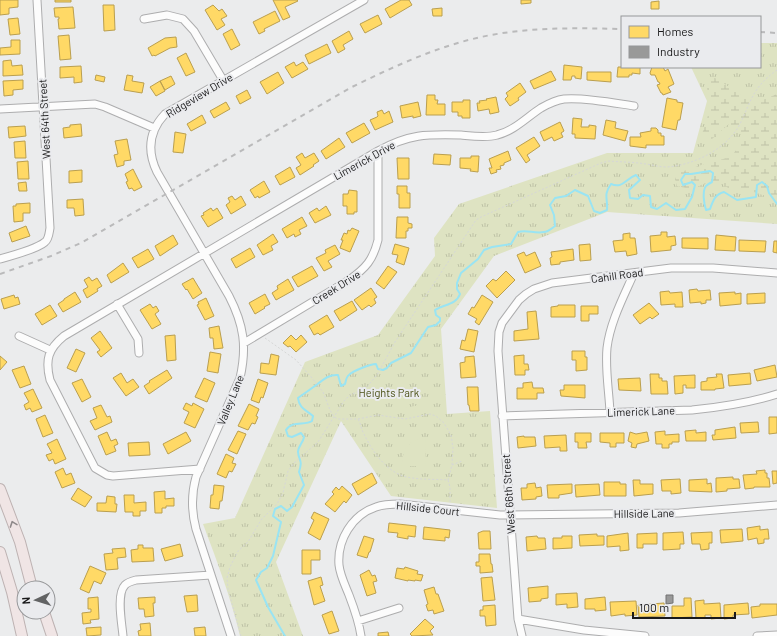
<svg xmlns="http://www.w3.org/2000/svg" width="777" height="636" font-family="Barlow,sans-serif">
<style>
.grass{fill:url(#grass-tufts)}
.wetland{fill:url(#wetland-marsh)}
.pitch{fill:#dee3c2}
.homes{fill:#ffd966;stroke:#ba9f4f}
.industry{fill:#999;stroke:#737373}
.lines{fill:none;stroke-linecap:round;stroke-linejoin:round}
.stream{stroke:#99e4f3;stroke-width:2}
.minor-casing{stroke:#adadae;stroke-width:9}
.highway-casing{stroke:#bdb2b2;stroke-width:12}
.path{stroke:#d6d7d7;stroke-width:1;stroke-dasharray:2 2;stroke-linecap:butt}
.minor{stroke:#fcfcfc;stroke-width:7}
.highway{stroke:#f0e5e5;stroke-width:10}
.rail{stroke:#bababb;stroke-width:2;stroke-dasharray:5 5;stroke-linecap:butt}
.oneway{stroke:#8f898a}
.labels{text-anchor:middle;dominant-baseline:central;stroke-width:4;stroke-linejoin:round;paint-order:stroke}
.street-label{font-size:11px;fill:#19191a;stroke:#eaebee}
.park-label{font-size:11px;fill:#4a4f15;stroke:#eaebee}
</style>
<defs>
<pattern id="grass-tufts" width="24" height="20" patternUnits="userSpaceOnUse"><rect width="24" height="20" fill="#dee3c2"/><path d="M3 7l-1-3M5 7V3M7 7l1-3M15 17l-1-3M17 17v-4M19 17l1-3" fill="none" stroke="#bec2a6"/></pattern>
<pattern id="wetland-marsh" width="20" height="14" patternUnits="userSpaceOnUse"><rect width="20" height="14" fill="#dee3c2"/><path d="M1 5h8M5 5V1M11 12h8M15 12V8" fill="none" stroke="#bec2a6"/></pattern>
</defs>
<rect width="100%" height="100%" fill="#ebeced"/>
<!-- grass -->
<path class="grass" d="M760,43h17v181l-170,-12 -113,44 -53,73 6,85 43,-3 7,97 -106,-12 -50,-75 -65,141 27,74h-63c-9,-38 -23,-75 -37,-112l32,-6 70,-156 73,-27 57,-79 -1,-18 25,-34 148,-51h86l14,-52 -16,-34h69z"/>
<!-- wetland -->
<path class="wetland" d="M708,78h7l40,25 22,-9v106l-26,-9 -22,-2 -8,-8c-10,2 -20,1 -27,9l-17,-4 -2,-7 3,-6 29,-10 24,-6 11,-15v-9l-13,-9 -17,15 -7,-1 -3,-4c4,-11 8,-22 7,-34 0,-10 -4,-10 -1,-22z"/>
<!-- pitch -->
<path class="pitch" d="M419,405l2,9 -14,4 -2,-10z
M425,438l1,28h-24c0,-16 7,-27 23,-28z"/>
<!-- homes -->
<path class="homes" d="M0,0h18v7l-9,1v6l-9,1z
M55,0h16v2h-16z
M273,0h24l1,1 -13,6 5,10 -7,3z
M401,0h8l3,5 -22,13 -5,-9z
M521,0h10v3l-10,1z
M659,1v8h-8v-7z
M103,5h11l1,25 -11,1z
M213,5l6,6 3,-2 5,7 -6,3 4,6 -8,5 -12,-20z
M73,7l2,21 -16,1 -1,-10h1v-2h-4l-1,-9z
M442,8v8h-9l-1,-7z
M275,11l5,10 -16,8 1,2 -6,3 -6,-12z
M378,15l4,9 -17,9 -5,-9z
M18,18l2,16 -10,1 -2,-16z
M232,29l8,16 -9,5 -8,-16z
M349,31l4,8 -10,6 2,4 -7,4 -6,-12z
M69,35l2,24 -11,1 -2,-24z
M176,37l1,10 -7,1 -15,8 -1,-1 -2,1 -4,-8 17,-10z
M11,40h9v14l-20,1v-7l11,-1z
M327,44l4,9 -22,11 -4,-9z
M186,53l9,19 -9,4 -9,-18z
M11,60l1,6 10,-1 1,10 -20,1v-15z
M294,62l2,4 7,-4 5,7 -16,9 -7,-11z
M564,65l18,2 -1,12 -6,-1v-2h-3l-1,4h-8z
M81,66l1,16 -8,1v-6l-14,1v-11z
M618,67h22v7l-8,-1v2h-3v2h-12z
M652,67h11l2,4 3,-2 6,15 -6,3 3,5 -8,3 -1,-2h-1l-4,-8 3,-1 -1,-2h-1l-3,-7h-4l-1,-2z
M551,71l5,9 -22,9 -4,-8z
M278,72l6,11 -17,11 -7,-12z
M587,72h24v10l-24,-2z
M96,75l9,2 -1,5 -9,-2z
M127,75l6,1 -1,5 12,2 -2,10 -18,-3z
M171,76l4,8 -10,6 -5,-9z
M23,80v9l-10,1v5l-9,1 -1,-15z
M160,81l5,10 -9,5 -6,-9z
M520,83l6,9 -8,6 1,2 -9,6 -5,-7 3,-3 -2,-3z
M247,90l4,8 -11,6 -4,-8z
M427,95h8v5h3l-1,4h8v11h-19z
M496,97l3,15 -9,2 -1,-5 -11,2 -1,-8h3l-1,-2 8,-1 -1,-1z
M667,98l10,2v2l6,1 -3,17h-2l-2,10 -14,-3z
M463,100h7v18h-8v-2h-4v-4h-6v-10h11z
M226,102l4,7 -16,9 -4,-7z
M418,102l3,14 -8,2v-2l-11,2 -2,-12z
M382,110l2,4 5,-3 4,11 -18,8 -5,-10 7,-3 1,-1 -1,-4z
M202,115l4,8 -15,8 -4,-7z
M573,118l9,1 -1,8h8v-2l7,1 -1,13 -20,-1v-4h-3z
M606,120l10,2 -1,6 13,3 -3,10 -22,-6z
M560,122l4,9 -3,2 2,4 -9,4 -2,-4 -8,4 -4,-9z
M364,123l6,10 -18,10 -6,-10z
M81,124l1,12 -18,2 -1,-10 7,-1v-2z
M25,126l1,10 -17,2 -1,-11z
M651,128h5l2,2v3h3v3h3v9h-18v3l-16,-2v-9h11l-1,-4 11,-2z
M175,132l11,2 -3,19 -10,-1z
M534,137l6,9 -13,9 3,5 -4,3 -10,-15z
M339,138l6,9 -19,12 -5,-8z
M127,139l4,21 -7,1v4l-7,2 -3,-12 4,-1 -3,-13z
M25,141l1,17h-11l-1,-16z
M508,151l3,9 -7,3v2l-4,1 1,3 -5,1 1,2 -6,2 -2,-6h3l-3,-9z
M302,153l3,5 9,-5 5,8 -6,4 1,1 -14,9 -4,-7 5,-3 -5,-8z
M434,154l17,1 -1,10 -17,-1z
M471,156h8l-1,16 -8,-1 1,-2 -11,-1v-10h11z
M397,158h12v21h-11z
M28,161l1,18h-11l-1,-17z
M290,167l5,10 -15,8 -5,-9z
M133,169l9,18 -8,4 -2,-3 -3,1 -3,-7 2,-1 -3,-7z
M82,170v12l-13,1v-12z
M264,181l6,11 -11,6 -1,-2 -3,2 -5,-8z
M26,182l1,9h-8l-1,-8z
M397,186h10v7h3v15h-11v-14h-2z
M349,190l8,1v21h-3v2h-7v-8h-4v-12h5z
M232,196l3,4 6,-4 5,9 -15,9 -5,-9 4,-3 -2,-4z
M83,199l1,16 -9,1 -1,-8h-7v-8z
M30,203v10h-7v8l-9,1 -1,-16h3v-2z
M326,206l5,9 -16,8 -6,-10 8,-5 2,3z
M211,208l2,3 4,-3 6,10 -15,9 -7,-11 3,-1 -1,-2z
M302,217l5,9 -8,4 2,4 -6,3 -1,-3 -7,4 -5,-9z
M397,217h11v6l4,1v4h-4v3h-2v7h-10z
M26,226l4,10 -18,6 -3,-9z
M352,228l7,3 -9,21 -10,-4 3,-8h-2l3,-7 3,1 1,-4 2,1z
M661,232h6v5l8,-1 1,9 -5,1v4l-20,2 -1,-16 11,-1z
M630,233v5h5l2,16 -10,2 -1,-5 -11,1 -2,-11 10,-1v-6z
M273,234l5,8 -7,4 2,4 -10,5 -6,-10z
M173,235l5,9 -18,12 -5,-10z
M716,235l20,2 -1,14 -20,-1z
M682,238h26v11l-26,-1z
M739,240l27,1 -1,11 -26,-1z
M774,241h3v12l-4,-1z
M395,244l14,4 -5,17 -8,-3 2,-7 -6,-1z
M590,244l1,16 -11,1 -1,-16z
M335,245l5,9 -12,7 4,6 -8,4 -8,-13 10,-5 -1,-3z
M250,248l5,9 -19,11 -5,-9z
M148,249l6,10 -16,9 -6,-10z
M573,249l1,11 -14,2v2l-9,1 -1,-7 2,-1 -1,-5z
M524,252l2,4 9,-4 6,14 -16,7 -8,-18z
M123,263l6,9 -18,11 -4,-8z
M312,266l6,10 -20,11 -6,-10z
M388,266l9,6 -13,17 -8,-6z
M506,271l9,9 -18,18 -11,-12 7,-7 3,2z
M89,277l3,4 5,-3 5,8 -5,3 1,2 -11,7 -4,-8 5,-3 -4,-7z
M193,278l9,15 -9,6 -6,-10 -1,1 -4,-6z
M288,279l6,11 -18,10 -4,-7 6,-4 -1,-3z
M371,288l6,9 -3,2 2,4 -5,4 -2,-2 -7,5 -8,-10z
M697,289l1,2 12,-1 1,10h-5v3l-5,1v-2l-11,1 -1,-13z
M669,291l1,2 12,-1 1,15h-8v-3l-14,1 -1,-13z
M75,292l6,10 -18,10 -5,-8 6,-4v-1z
M735,292v2l6,-1v11l-21,2 -1,-13z
M765,293v10l-18,1v-10z
M265,294l5,10 -6,3 1,1 -10,6 -6,-11z
M14,295l1,3 3,-1 2,7 -16,5 -3,-10z
M482,295l11,7 -14,23 -4,-3 2,-3 -9,-5 4,-7 2,1z
M206,298l8,18 -9,4 -8,-15 2,-1 -1,-2z
M352,301l5,9 -17,11 -6,-10z
M649,303l10,11 -7,5 -2,-2 -10,7 -7,-9z
M150,304l3,4 3,-2 3,5 -4,3 6,10 -9,5 -12,-19z
M50,305l7,11 -15,9 -7,-11z
M558,305h17v12h-24v-10l7,-1z
M581,306h17v8h-9v7h-8z
M536,311l3,28 -25,2v-10l14,-2 -1,-17z
M327,315l7,12 -14,8 -2,-2 -4,2 -5,-9z
M219,326l4,22 -9,1 -1,-11h-3l-1,-10z
M468,329l10,2 -4,21 -14,-3 2,-9 3,1z
M100,331l12,17 -11,9 -4,-5 3,-2 -9,-12z
M175,335l1,25 -9,1 -2,-25z
M291,335l5,5 5,-5 6,7 -11,10 -6,-6 -2,1 -5,-4z
M76,349l9,4 -9,19 -9,-4z
M572,351h13v6h2v13l-11,1v-11h-4z
M210,352l11,2 -3,19 -11,-2z
M271,354l8,2 -3,19 -16,-2 1,-10 8,1z
M524,355v9h4l1,6h-4v5h-10l-1,-19z
M0,356l7,6 -7,8z
M474,356l2,21 -15,1 -1,-15 5,-1v-5z
M775,365l2,12 -20,4 -3,-11z
M24,366l7,18 -11,4 -8,-18z
M167,370l5,8 -23,16 -5,-8 6,-4 -1,-1z
M121,373l6,10 6,-4 6,8 -13,9 -13,-18z
M750,373l1,11 -22,2 -1,-11z
M650,374h9v4h3v3h5l1,13h-17z
M716,374h6l2,14 -9,1v1h-14v-8l6,-1v-3l10,-1z
M695,375v13h-9v-3h-3v8l-8,1 -1,-18z
M204,378l11,5 -8,19 -12,-5z
M640,378l1,13 -22,-1 -1,-11z
M82,379l9,18 -9,5 -10,-19z
M258,379l10,4 -5,15 -2,-1 -2,6 -8,-3z
M532,382l1,6h10l1,5h-7v6h-20v-11h6v-5z
M564,385h21v13l-24,-2 -1,-6h4z
M467,387h11l1,24h-9l-1,-6h-1z
M33,389l9,19 -10,4 -2,-4 -4,2 -2,-5 5,-3 -5,-9z
M186,403l6,3 1,-3 11,6 -9,19 -11,-5 5,-11 -6,-3z
M249,404l10,5 -3,7 2,1 -3,7 -3,-1 -4,7 -10,-4z
M101,405l6,12 3,-1 2,6 -17,8 -5,-9 7,-3 -4,-10z
M45,415l8,18 -10,4 -7,-18z
M769,417h8v16l-8,1z
M758,422l1,10 -18,1 -1,-10z
M735,427l1,11 -23,2 -1,-5h3v-5z
M696,430v3l10,-1v9h-20l-1,-10z
M238,431l8,3 -9,20 -9,-4z
M665,431v4l14,-1v8h-7v2h-3v4h-7v-4h-6l-1,-12z
M107,432l4,9 5,-2 2,5 -4,2 2,5 -10,4 -8,-19z
M186,432l5,9 -23,13 -5,-10z
M630,432l6,2 11,-2 2,9 -12,3 -1,4 -5,-1 1,-4 -4,-2z
M575,433h16v9h-5l1,6h-9v-6h-3z
M600,433h24v10h-8v4h-6v-4l-10,-1z
M566,435l1,16h-7v-4l-15,1 -1,-12z
M524,436v1h11l1,9 -18,2 -1,-11z
M57,439l9,20 -11,5 -2,-5 -4,2 -3,-6 6,-2 -5,-9z
M149,442l1,13 -21,1 -1,-13z
M226,454l8,4 -2,5 4,1 -4,8 -3,-1 -3,7 -9,-4z
M63,468l3,7 5,-2 4,10 -13,5 -7,-16z
M765,470v3h2v5h2l1,9h-16v1l-9,1 -2,-14 14,-1 -1,-3z
M772,471h5v12l-4,1z
M372,473l5,10 -19,12 -6,-11z
M733,477v2h6l1,9 -13,1v2l-11,1v-14z
M680,479l1,14 -10,1v-3h-9l-1,-11z
M707,479v5l4,-1 1,9 -23,-1v-11z
M633,480h7v4h13v10l-19,2z
M604,482h16v2h6v12h-22z
M535,483l1,5 5,-1 1,9 -6,1v2l-14,1 -1,-12h6v-4z
M572,484v9l-13,2v3h-11l-1,-13z
M599,484l1,11 -24,2 -1,-12z
M214,485l10,1 -2,15h-2l-1,8 -9,-1 1,-13h2z
M342,486l10,9 -6,8 -2,-2 -9,11 -10,-8 9,-10 -2,-2 4,-5 3,3z
M78,488l14,9 -7,10 -14,-8z
M165,491v8l9,-1v8h-8v2h-4v5h-7l-1,-21z
M124,495h10v8l12,-1v9h-6v5h-7v-4h-8z
M107,496l8,1v7h2l-1,8 -19,-1v-8h9z
M314,512l15,7 -9,21 -12,-7 6,-13 -3,-2z
M389,523l27,3 -1,11 -7,-1v3l-11,-2 1,-4 -10,-1z
M760,526v4l8,-1 1,10h-5v4l-6,1 -1,-6 -9,2 -1,-12z
M424,527l26,3 -1,8 -4,-1v4l-22,-2z
M742,529l1,12 -22,2 -1,-13z
M483,531h7l1,18h-12l-1,-16z
M683,532l1,12h-4v5l-17,1v-17z
M712,532v11h-3v6l-8,1 -1,-6h-8l-1,-11z
M628,533l1,17 -9,1v-5l-13,1v-11z
M657,533v11h-14v4h-6v-14z
M597,534v2h7v9l-24,1 -1,-11z
M364,536l10,3 -4,13h-1l-2,6 -10,-3z
M537,536l1,2h7l1,11 -19,2 -1,-14z
M562,536h10v12l-19,1v-11h9z
M180,544l3,12 -18,5 -4,-12z
M138,545h5v3h10l1,13 -22,1 -1,-12 7,-1z
M125,548l1,9 -9,1 1,11 -12,1 -2,-16 9,-1 -1,-4z
M302,550h18v10h-9v14h-9z
M479,554h11l1,10h1l1,8 -13,1v-7h-4v-4h3z
M90,566l16,7 -5,11 -7,-3 -5,12 -9,-4z
M405,567l13,4 -1,3 6,1 -2,6 -6,-1v1l-7,-1v1l-13,-3 2,-10 7,1z
M369,570l3,6 3,-1 2,6 -4,1 3,11 -9,3 -7,-21z
M321,577l2,8 -3,1 5,15 -11,4 -6,-24z
M492,577l3,23 -12,1 -2,-23z
M548,586v12l-7,1v2l-12,1 -1,-14z
M434,587l2,7h2l6,17 -10,3 -1,-4 -5,1 -2,-6 2,-1 -4,-14z
M577,593l1,14 -11,1v-4l-11,1v-11z
M197,595l1,16 -11,1 -3,-16z
M98,597l1,22 -9,1 1,3 -8,1 -1,-11 9,-1v-3h-3v-11z
M155,597v6h-2l1,13 -9,1 -1,-8h-5l-1,-11z
M605,597l1,13 -11,1v-2h-10v-10z
M684,598h7l1,19 -20,1v-12h12z
M704,600v4l16,-1 1,15 -10,1v-4h-6v3h-9l-1,-17z
M636,601l1,14 -12,1v-2l-14,2 -1,-14z
M664,603l1,13 -26,1 -1,-12z
M748,603l1,11 -16,1v3l-9,1v-14z
M760,604h17v11l-25,3 -1,-11 9,-1z
M495,605l1,20 -10,1 -1,-10h-5v-6h3v-4z
M332,611l7,20 -10,3 -7,-19z
M425,619l9,8 -4,4 3,4 -21,1 -2,-2z
M150,623l1,13h-12l-1,-5 3,-1 -1,-6z
M101,627v8l-14,1 -1,-8z
M205,627l1,9h-11l-1,-8z
M388,632l1,4h-11v-3z"/>
<!-- industry -->
<path class="industry" d="M666,595h7v8l-7,1z"/>
<g class="lines">
<!-- stream -->
<path class="stream" d="M285,636l-17,-29 -12,-27 5,-8 6,-4 6,-12 8,-34 -8,-6 2,-7 6,-3 6,5 5,-4 12,-22 -5,-13c4,-13 0,-10 -1,-20 0,-6 5,-9 6,-15l-3,-4 -9,4 -4,-1 -2,-6c6,-10 19,-4 26,-9l1,-5c-7,-6 -14,-8 -15,-18 5,-4 9,-6 14,-10 8,-5 15,-14 26,-13l3,11 4,-2c1,-3 1,-7 4,-9 3,-4 22,-11 27,-11l2,5 5,1 4,-2 4,-5 20,-10 17,-26 8,-2 4,-4v-3l-4,-3 -1,-5c9,-6 21,-5 25,-16l-3,-5v-6l4,-10 17,-14 6,-9 8,-3 19,-3 7,-12c9,-3 16,2 26,0 4,0 8,-4 11,-6l-1,-11 -4,-10 5,-7 11,-2 9,-6 13,6 6,15 6,2 7,-3c1,-12 -4,-15 4,-26 12,5 14,-5 25,-9l4,5 -11,10 1,8 8,1 5,-4 7,1 1,11 6,2 9,-6 10,7 9,-1 7,-12 3,-12 -3,-3 -9,3 -2,-5 4,-6h6l19,-3 3,2 -1,9c-2,1 -4,2 -6,4 -4,5 -2,18 0,24l4,-1c3,-8 5,-15 14,-17l13,8 19,-3 1,-12 5,-3 5,4 2,7 8,11"/>
<defs>
<path id="minor" d="M144,19l23,-4 16,4 11,12 29,49
M0,109l95,-5 10,3 49,21
M0,259c11,-3 37,-10 45,-17 4,-3 4,-9 5,-14l-13,-228
M117,304l21,35 1,14
M19,336l31,14
M244,343l105,-63c17,-12 24,-20 29,-40v-89
M610,412c-1,-21 -5,-43 -3,-64 3,-26 17,-52 27,-75
M502,416l190,-6c29,-3 57,-7 85,-16
M200,469l-87,7 -6,-1 -12,-7 -45,-88c-5,-20 -2,-31 14,-44l314,-185c31,-17 48,-17 83,-16 11,1 25,3 36,0 17,-4 30,-18 44,-27 7,-4 15,-8 23,-9 20,-2 50,4 70,7
M518,619l66,11 61,6
M358,621l41,-13
M123,636c-1,-12 -7,-42 2,-51 3,-3 7,-4 11,-5l75,-5
M231,636l-35,-107c-5,-19 -5,-34 0,-52l44,-99c7,-31 4,-53 -11,-82l-72,-124c-10,-21 -8,-41 8,-58l199,-114
M361,636c-2,-14 -7,-28 -12,-41 -4,-10 -9,-20 -10,-30 -2,-25 13,-50 37,-58 8,-3 16,-3 24,-3l100,11 179,-2 98,-8
M522,636l-4,-17 -20,-268 1,-19 3,-9 17,-23 7,-6 8,-5 18,-6 119,-15h42l64,5
M757,636l20,-1"/>
<path id="highway" d="M0,489l20,53 12,46
M0,552l12,40 10,44
M44,612l8,24"/>
</defs>
<!-- minor casing -->
<use href="#minor" class="minor-casing"/>
<!-- highway casing -->
<use href="#highway" class="highway-casing"/>
<!-- path -->
<path class="path" d="M265,338l31,22 16,18 11,14 7,18 4,7 4,2h20c3,5 3,10 6,15 8,17 23,39 43,43 13,3 28,2 41,3l2,7v16
M358,419l20,-4 27,4 25,-5 6,2 8,7 7,12 2,13 -1,17 -4,15
M452,465l10,-4
M241,636l-13,-47 -1,-11 3,-11 8,-16 10,-9 13,-22 16,-16 6,-11 5,-22 6,-8 24,-21 26,-41 6,-6 16,-7 11,-13 18,-33 81,-122 5,-3 120,-54 8,-2c12,1 25,1 37,3 7,1 13,3 21,3 27,-2 60,-18 73,-43 12,-25 13,-37 37,-54"/>
<!-- minor -->
<use href="#minor" class="minor"/>
<!-- highway -->
<use href="#highway" class="highway"/>
<!-- rail -->
<path class="rail" d="M760,32l17,1
M0,274l51,-18 30,-13 271,-156c45,-22 90,-43 139,-52 44,-8 87,-7 131,-6"/>
</g>
<!-- one-way arrows -->
<defs><path id="oneway-chevron" d="M-2-3.5L2.5 0L-2 3.5" fill="none" stroke-width="1.6" stroke-linecap="round" stroke-linejoin="round"/></defs>
<use class="oneway" href="#oneway-chevron" transform="translate(13 524) rotate(-110)"/>
<g class="labels">
<!-- street labels -->
<g class="street-label">
<text transform="translate(199 95) rotate(-31)">Ridgeview Drive</text>
<text transform="translate(44 119) rotate(-93)">West 64th Street</text>
<text transform="translate(364 160) rotate(-29)">Limerick Drive</text>
<text transform="translate(617 275) rotate(-8)">Cahill Road</text>
<text transform="translate(336 287) rotate(-32)">Creek Drive</text>
<text transform="translate(230 400) rotate(-68)">Valley Lane</text>
<text transform="translate(641 411) rotate(-2)">Limerick Lane</text>
<text transform="translate(508 494) rotate(-94)">West 66th Street</text>
<text transform="translate(428 508) rotate(6)">Hillside Court</text>
<text transform="translate(644 513) rotate(-1)">Hillside Lane</text>
</g>
<!-- park labels -->
<g class="park-label">
<text x="389" y="392">Heights Park</text>
</g>
</g>
<!-- legend -->
<rect x="621" y="16" width="140" height="52" fill="#eaebee" stroke="#969799"/>
<rect x="629" y="26" width="20" height="12" fill="#ffd966" stroke="#969799"/>
<text x="657" y="36" font-size="12" fill="#19191a">Homes</text>
<rect x="629" y="46" width="20" height="12" fill="#999999" stroke="#969799"/>
<text x="657" y="56" font-size="12" fill="#19191a">Industry</text>
<!-- north arrow -->
<g transform="translate(36 600) rotate(266)"><circle r="19" fill="#eaebee" stroke="#969799"/>
<path d="M0-3L7 15L0 10L-7 15Z" fill="#626364"/>
<text y="-6" font-size="11" font-weight="bold" text-anchor="middle" fill="#19191a">N</text>
</g>
<!-- scale -->
<path d="M633 612v6h102v-6" fill="none" stroke="#19191a" stroke-width="2"/>
<text x="639" y="612" font-size="12" fill="#19191a" stroke="#eaebee" stroke-width="3" paint-order="stroke">100 m</text>
</svg>
